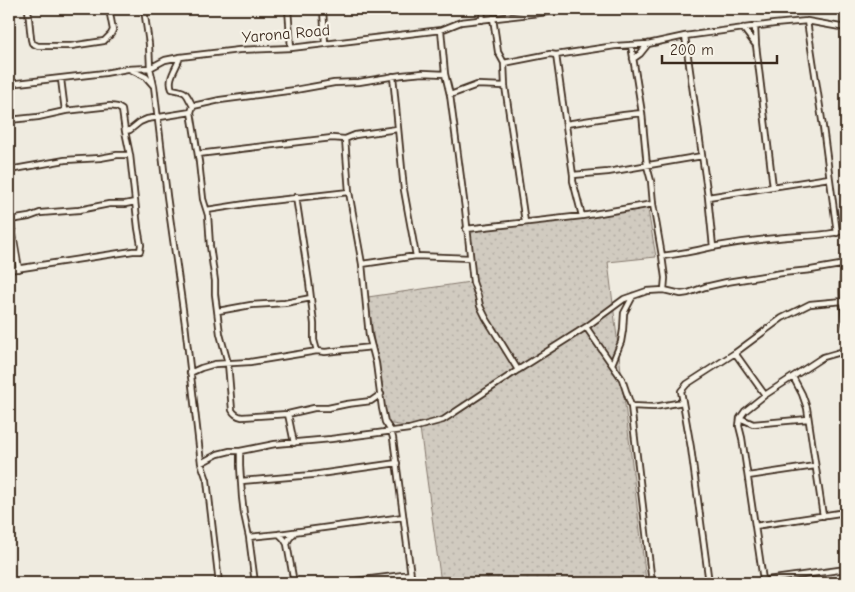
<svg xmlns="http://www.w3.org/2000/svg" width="855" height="592" font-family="'Comic Neue',sans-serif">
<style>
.grass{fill:url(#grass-dots);stroke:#867a6f}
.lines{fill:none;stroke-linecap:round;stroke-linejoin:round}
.street-casing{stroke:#3b2a1e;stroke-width:8}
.street{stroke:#f7f3e8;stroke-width:4.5}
.labels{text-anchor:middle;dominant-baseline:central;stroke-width:4.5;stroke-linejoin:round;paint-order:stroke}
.street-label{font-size:16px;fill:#3b2a1e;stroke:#f7f3e8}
</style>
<defs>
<pattern id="grass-dots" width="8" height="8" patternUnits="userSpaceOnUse" patternTransform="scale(1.25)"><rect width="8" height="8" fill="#d1cbc0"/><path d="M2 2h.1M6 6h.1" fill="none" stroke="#b4aea5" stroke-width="1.8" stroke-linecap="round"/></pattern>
</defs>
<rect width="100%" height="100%" fill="#efebe0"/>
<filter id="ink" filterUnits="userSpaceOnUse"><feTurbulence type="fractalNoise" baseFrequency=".02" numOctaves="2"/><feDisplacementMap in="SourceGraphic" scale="10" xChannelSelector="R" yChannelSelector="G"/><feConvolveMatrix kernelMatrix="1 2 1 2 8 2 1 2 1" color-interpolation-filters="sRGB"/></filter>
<g filter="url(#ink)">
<!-- grass -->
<path class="grass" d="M647,204l9,53 -48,5 38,319 -17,2h-188l-21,-155 -35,-5 -17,-126 102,-15 -2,-51z"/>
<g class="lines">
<defs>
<path id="street" d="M28,9l3,30 1,4 6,3h33l33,-5 7,-7 2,-4 -4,-21
M144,9l5,35 1,24 4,18 13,110 18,128 16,139 6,17 12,103
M288,9l3,39
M323,9l2,35
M519,9l11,4
M493,18l5,34 6,11 1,23 20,136
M482,20l1,-11
M807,21l16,106 14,106
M755,26l1,19 17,142
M743,28l12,16
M441,30l4,44 5,21 15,113 8,74 5,14 2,10 6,12 32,52
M685,36l23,161 5,50
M631,45l11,68 5,53 4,15 2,23 9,52 3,22 -1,12
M556,55l17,120v6l9,35
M180,57c-3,11 -13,21 -8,32 17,3 13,4 21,17
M633,59l7,-5 8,-10
M504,63l46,-9 6,1 59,-9 33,-2 37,-8 89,-12 33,-3 39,7
M131,70l15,7 7,8
M393,76l11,114 12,66
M61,79l4,32
M9,84l96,-11 22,-4 23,-1 15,-8 15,-3 59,-7 52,-2 150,-18 20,-8 113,-13
M450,95l27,-10 28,1
M191,112l2,-6 27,-6 75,-10 39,-7 25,-1 43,-7 21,-2 22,1
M9,120l29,-3 27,-6 45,-5 7,1 5,3 3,21 5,24 8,73 3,17 -1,6h-7l-124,19
M566,124l58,-9 18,-2
M125,131l5,-1 10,-8 7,-3 44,-7 8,50 4,37 5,16 2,31 5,35v13l5,40 8,29 4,47c2,4 5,6 10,7l46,-3 26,-6h14l19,-4 24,-3 10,-7
M345,139l4,53 13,72 7,72 7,27 6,45 3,14 6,9 2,7 19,145
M198,154l134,-16 13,1 10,-4 42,-6
M9,170l56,-10 35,-2 17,-3h13
M573,175l35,-3 94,-16
M296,197l13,85 5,42v16l3,11
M708,197l121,-19
M207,210l45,-7 97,-11
M9,211l10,58
M10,220l19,-3 11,-4 39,-3 30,-6h16l10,-2
M466,229l116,-13 71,-12
M662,256c17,-2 33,-5 50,-9 21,-4 43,-7 65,-9 23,-3 47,-1 69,-8
M362,264l54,-8 54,2
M846,264c-6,21 -3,41 0,62
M218,311l33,-6 34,-2 26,-5
M586,327l36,52 9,27 21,177
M735,353l30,42
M612,364l9,-22 2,-12 1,-17 9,-17
M190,373l11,-5 14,-4 35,-2 67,-11 8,1 47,-5
M793,377l9,17 5,14 16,108
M631,406l23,1 29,-5
M288,414l6,29
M740,418l13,6 55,-5
M240,451v15l2,31 2,17 5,23 6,46
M201,463l17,-9 12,-3h10l35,-7 56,-5 78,-10 34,-9 75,-50 68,-43 38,-28 23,-8 17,-1 17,4 7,-1 17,-6 22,-5 55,-9 29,-3 35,-6
M748,476l67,-10
M241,481l71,-6 85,-12
M755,526l91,-14
M279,534l5,5 3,5 7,39
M249,537l30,-3 124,-17
M287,544l2,-5 6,-7
M763,580l-21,-142 -3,-12 1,-8 5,-7 20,-16 58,-38 14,-4 9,-2
M339,583l72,-9
M709,583l-18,-135 -10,-57 6,-7 48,-31 47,-35 28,-14 33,-3
M746,583l100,-14"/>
</defs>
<!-- street casing -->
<use href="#street" class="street-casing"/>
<!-- street -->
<use href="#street" class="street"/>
</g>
</g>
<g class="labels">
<!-- street labels -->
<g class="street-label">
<text transform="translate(286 34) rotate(-5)">Yarona Road</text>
</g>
</g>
<!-- margin -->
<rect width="855" height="592" fill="none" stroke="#f7f3e8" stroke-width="30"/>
<rect x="15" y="15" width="825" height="562" fill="none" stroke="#3b2a1e" stroke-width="2" filter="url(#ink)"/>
<!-- scale -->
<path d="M662 55v8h115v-8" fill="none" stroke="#3b2a1e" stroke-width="2.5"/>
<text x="670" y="55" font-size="15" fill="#3b2a1e" stroke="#f7f3e8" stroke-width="4" paint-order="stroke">200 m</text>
</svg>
